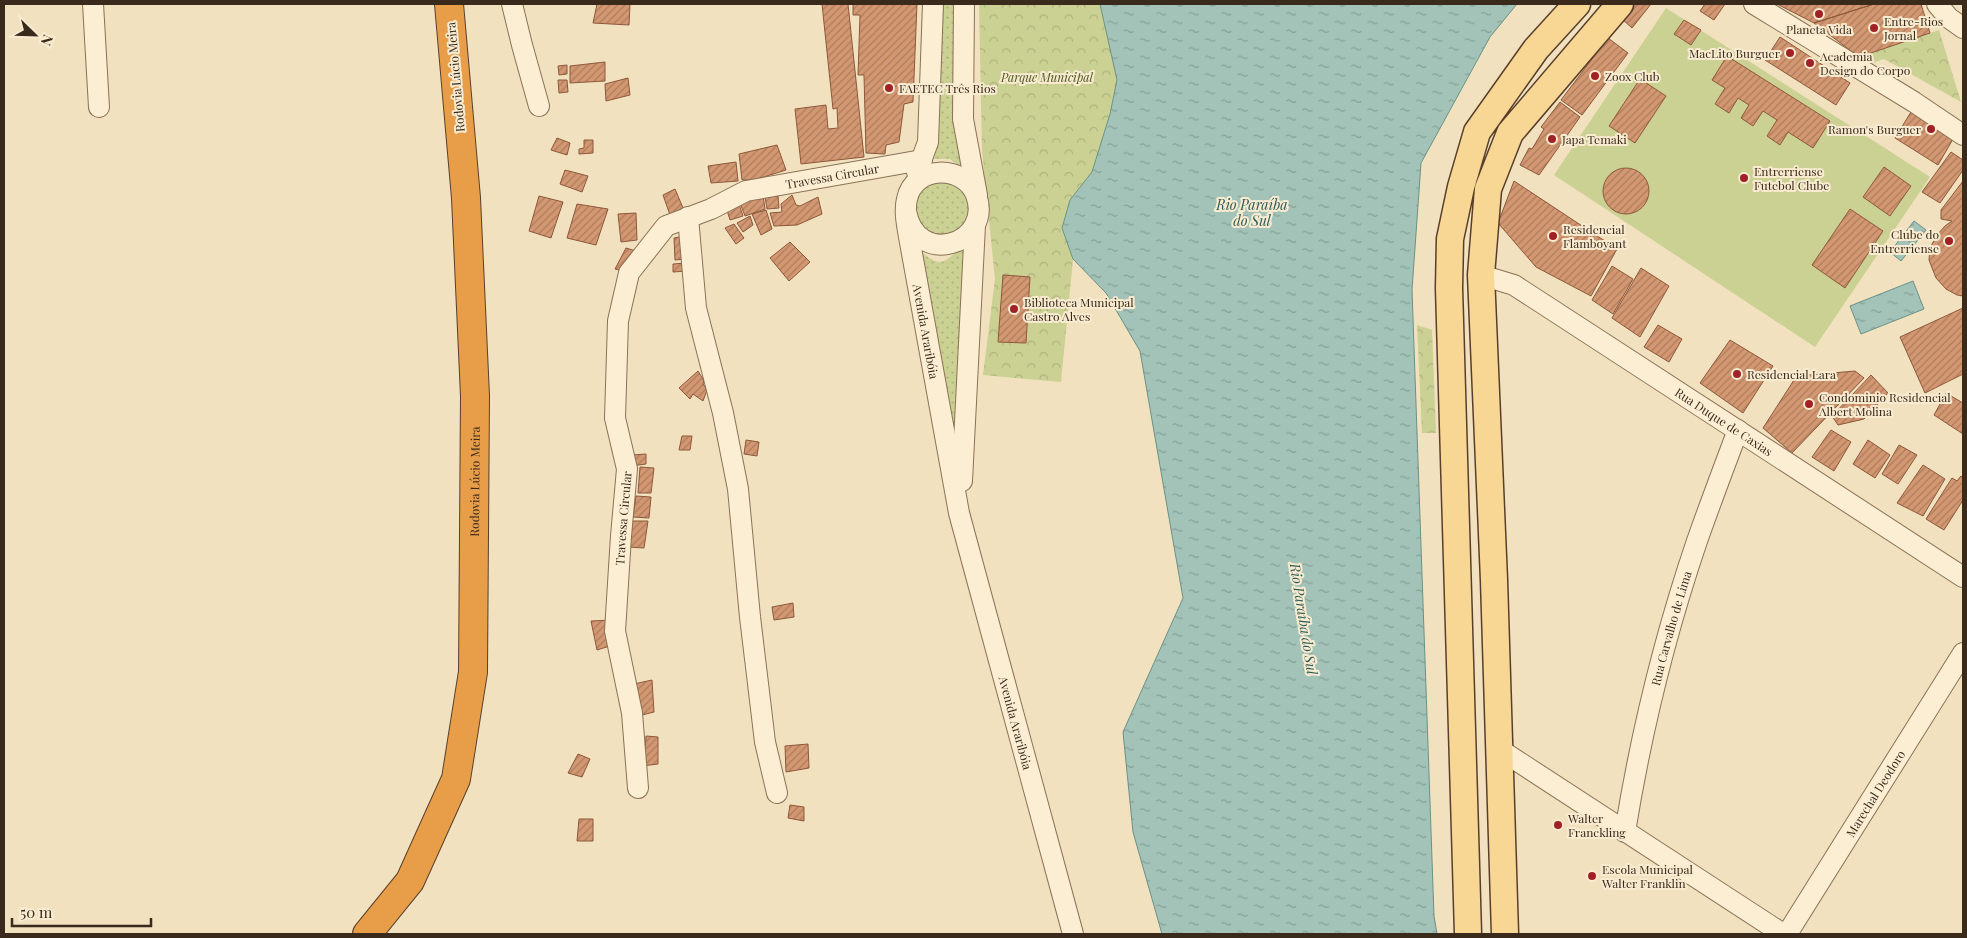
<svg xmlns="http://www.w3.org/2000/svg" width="1967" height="938" font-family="'Playfair Display',serif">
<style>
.grass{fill:url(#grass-dots)}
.park{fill:url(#park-crowns)}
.pitch{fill:#cbd093}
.water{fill:url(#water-ripples);stroke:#699286}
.building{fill:url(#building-hatch);stroke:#8d583a}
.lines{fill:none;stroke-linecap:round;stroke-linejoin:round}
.minor-casing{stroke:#8c7156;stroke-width:22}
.major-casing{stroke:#593f2b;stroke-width:29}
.highway-casing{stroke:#593f2b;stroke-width:30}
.minor{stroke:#fbeed3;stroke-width:20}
.major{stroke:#f8d694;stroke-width:26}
.highway{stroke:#e89e49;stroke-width:28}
.poi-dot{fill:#a02126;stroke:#f8ebd0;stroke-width:2}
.labels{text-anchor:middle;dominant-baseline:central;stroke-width:4;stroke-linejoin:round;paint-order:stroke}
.poi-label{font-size:12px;fill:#3a2a1c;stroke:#f8ebd0;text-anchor:start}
.street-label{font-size:12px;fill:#3a2a1c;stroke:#f8ebd0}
.park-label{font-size:12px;font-style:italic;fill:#4c5821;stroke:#f8ebd0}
.water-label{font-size:14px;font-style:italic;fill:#2a5b57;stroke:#f8ebd0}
</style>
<defs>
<pattern id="grass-dots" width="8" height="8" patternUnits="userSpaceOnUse" patternTransform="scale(1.25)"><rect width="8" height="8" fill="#cbd093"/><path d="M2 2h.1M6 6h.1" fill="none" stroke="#afb37e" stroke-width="1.8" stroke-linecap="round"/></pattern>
<pattern id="park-crowns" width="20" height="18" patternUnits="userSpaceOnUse" patternTransform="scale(1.25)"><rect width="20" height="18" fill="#cbd093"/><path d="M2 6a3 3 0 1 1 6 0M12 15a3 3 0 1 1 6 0" fill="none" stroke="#afb37e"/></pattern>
<pattern id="water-ripples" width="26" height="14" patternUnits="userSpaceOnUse" patternTransform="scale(1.25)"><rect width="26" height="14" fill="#a3c3b9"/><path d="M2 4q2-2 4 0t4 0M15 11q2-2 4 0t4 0" fill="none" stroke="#869f96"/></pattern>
<pattern id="building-hatch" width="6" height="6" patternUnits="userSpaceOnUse" patternTransform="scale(1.25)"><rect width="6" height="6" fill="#d39872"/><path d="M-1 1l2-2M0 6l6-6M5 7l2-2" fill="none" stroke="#ac7c5d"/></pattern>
</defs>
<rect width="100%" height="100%" fill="#f1e1bf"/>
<!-- grass -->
<path class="grass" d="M936,4h26l5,169 -17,-14h-17l-13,10z
M948,178l23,19 -4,29 -26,13 -25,-14c-2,-39 -5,-36 32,-47z
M966,243l-10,211 -42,-208c27,22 26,21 52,-3z"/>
<!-- park -->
<path class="park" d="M979,4h121l17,76 -7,34 -18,58 -22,28 -8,27 11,32 -12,123 -78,-7 12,-96 -13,-128z
M1939,30l22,72 -77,-43 -14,5 -11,-7z
M1417,325l15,5 4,103h-14z"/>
<!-- pitch -->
<path class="pitch" d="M1666,8l264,169 -115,170 -261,-172z"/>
<!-- water -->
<path class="water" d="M1100,4h417l-27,33 -69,126 -9,127 22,626 3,18h-275l-29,-102 -10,-100 60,-134 -43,-247 -34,-58 -33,-34 -11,-31 8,-28 22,-28 18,-58 7,-34z
M1914,221l12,9 -25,31 -11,-9z
M1913,281l11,28 -63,25 -11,-28z"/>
<!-- building -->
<path class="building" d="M597,4h33l-1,21 -36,-2z
M822,4h26l16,153 -63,7 -6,-55 31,-4 2,24 10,-1 -1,-20 -4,1z
M853,4h64l-4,98 -9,2 -5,38 -13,3 -1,9 -19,-1 -2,-78h-6l2,-60h-7z
M1634,4h17l-19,24 -10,-9z
M1705,4h20l-11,16 -14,-9z
M1777,4h97l-60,19z
M1874,4h47l9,29 -71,24 -45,-34z
M1684,20l17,10 -10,15 -17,-11z
M1780,37l70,46 -14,22 -71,-45z
M1608,38l20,15 -46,62 -21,-15z
M1727,56l103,65 -17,27 -25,-16 -8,13 -13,-9 10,-16 -14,-9 -10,15 -12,-8 8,-13 -11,-7 -9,15 -14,-9 10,-16 -13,-8z
M605,62v19l-35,2v-17z
M567,65v9l-8,1 -1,-9z
M628,78l2,17 -24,6 -1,-17z
M1640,79l26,17 -31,47 -26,-17z
M558,80h9l1,12 -9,1z
M1560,102l20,15 -41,58 -19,-10 9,-17 3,1 12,-20 -3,-2z
M1911,112l42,27 -15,26 -43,-27z
M557,138l13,5 -3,12 -16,-5z
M584,140h9v13l-14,1v-5l5,-1z
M777,145l9,25 -32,10h-12l-3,-26z
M1951,152l12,8v10l-23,33 -18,-11z
M736,162l2,19 -27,2 -3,-17z
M1884,167l27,19 -21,30 -27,-19z
M1603 191a23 23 0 1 1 46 0a23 23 0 1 1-46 0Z
M565,170l23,6 -6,16 -22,-8z
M1514,181l103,68 -26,47 -55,-29 -38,-44z
M1963,181v115l-6,-1 -11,-6 -10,-11 -7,-18 1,-12 7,-13 8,-9 7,-5 -11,-2v-9z
M675,189l8,19 -13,7 -7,-20z
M763,195l2,14 -20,7 -6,-16z
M792,195l4,10 4,1 18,-9 4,17 -25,11 -23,1 -4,-13 12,-1 -1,-8z
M539,196l24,6 -12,36 -22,-7z
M778,196l1,12 -12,1 -2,-12z
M738,201l5,15 -13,4 -5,-16z
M577,204l31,5 -12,36 -29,-7z
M1850,209l33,22 -38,57 -33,-23z
M766,210l6,19 -11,6 -9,-21z
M636,213l1,27 -16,2 -3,-28z
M750,216l3,9 -10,7 -6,-9z
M734,224l10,14 -8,6 -11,-16z
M684,236l2,23 -11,1 -1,-22z
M790,242l20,20 -21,19 -19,-23z
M626,248l10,3 -10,21 -11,-3z
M686,263l1,8 -14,1v-8z
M1612,266l21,13 -20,35 -21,-14z
M1641,268l28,18 -29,51 -28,-19z
M1003,275l27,2 -4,66 -28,-1z
M1963,308v66l-38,19 -25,-56z
M1658,325l24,14 -13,23 -25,-15z
M1730,340l43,26 -30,47 -43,-30z
M698,371l6,10 -1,3 4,6 -4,11 -10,-7 -3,5 -11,-11z
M1855,371l9,7 -72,75 -29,-25 31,-48 15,-5z
M1871,375l17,18 -24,26 -26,6 -6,-9z
M1946,393l17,10v31l-29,-19z
M1831,430l20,12 -17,29 -22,-14z
M682,436h10l-2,14h-11z
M746,440l13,2 -2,14 -13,-2z
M1868,440l22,15 -15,23 -22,-14z
M1899,445l18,10 -19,29 -16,-10z
M646,454v10l-15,2 1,-11z
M1923,465l22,14 -22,37 -26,-13z
M640,467l14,1 -3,25h-13z
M1961,476l2,2v22l-19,30 -18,-11 26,-41 5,3z
M636,496l15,1 -2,21 -16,-1z
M631,521h17l-4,27 -16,-1z
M793,603l1,14 -20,3 -2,-13z
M613,620v25l-16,5 -6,-29z
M652,680l2,32 -16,4 -4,-32z
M646,736l12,1v27l-16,2 1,-10 2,-2z
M808,744l1,24 -23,4 -1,-26z
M578,754l12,5 -8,18 -14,-4z
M790,805l14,2v14l-16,-3z
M579,819h14v22h-16z"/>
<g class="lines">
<defs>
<g id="minor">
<path d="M93,4l6,103"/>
<path d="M512,4l10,41 17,61"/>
<path d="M964,4l-1,115 14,76"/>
<path d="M1754,4l160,98 49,33"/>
<path d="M1937,4l12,14 14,10"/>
<path d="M917,172l11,-30 5,-138"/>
<path id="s1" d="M906,211c10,58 88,33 70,-16 -12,-31 -62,-30 -69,4 -3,12 0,26 2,38l50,276 114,421"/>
<path d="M688,217l8,91 27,105 15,76 12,128 15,125 12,51"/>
<path id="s2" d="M1481,275l33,10 449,292"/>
<path d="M962,481l13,-256"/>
<path d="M1499,749l284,185"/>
<path id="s3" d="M638,788l-6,-75 -17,-82 6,-95 6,-67 -12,-51 3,-97 11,-48 37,-47 45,-17 35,-18 176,-31"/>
<path id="s4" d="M1625,832c16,-99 40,-197 72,-291 13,-37 27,-74 41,-111"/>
<path id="s5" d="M1787,934l176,-281"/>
</g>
<path id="major" d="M1468,934l-19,-646 1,-49 11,-52 16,-55 59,-83 41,-45
M1505,934l-11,-354 -13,-305 7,-86 22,-56 110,-129"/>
<g id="highway">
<path id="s6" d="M367,934l43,-53 46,-102 17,-107 2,-276 -9,-198 -17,-194"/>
</g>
</defs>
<!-- minor casing -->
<use href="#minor" class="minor-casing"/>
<!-- major casing -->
<use href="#major" class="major-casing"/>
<!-- highway casing -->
<use href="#highway" class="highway-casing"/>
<!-- minor -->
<use href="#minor" class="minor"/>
<!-- major -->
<use href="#major" class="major"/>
<!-- highway -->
<use href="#highway" class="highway"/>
</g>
<!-- markers -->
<g class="poi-dot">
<circle cx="1819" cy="14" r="5"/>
<circle cx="1874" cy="28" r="5"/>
<circle cx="1790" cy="53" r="5"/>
<circle cx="1810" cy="63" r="5"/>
<circle cx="1595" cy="76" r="5"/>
<circle cx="889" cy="88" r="5"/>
<circle cx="1931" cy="129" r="5"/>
<circle cx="1552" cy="139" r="5"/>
<circle cx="1744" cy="178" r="5"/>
<circle cx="1553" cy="236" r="5"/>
<circle cx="1949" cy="241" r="5"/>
<circle cx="1014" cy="309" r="5"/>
<circle cx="1737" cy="374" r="5"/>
<circle cx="1809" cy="404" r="5"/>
<circle cx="1558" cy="825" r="5"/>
<circle cx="1592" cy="876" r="5"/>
</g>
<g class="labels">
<!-- poi labels -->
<g class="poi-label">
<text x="1884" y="21">Entre-Rios<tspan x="1884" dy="14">Jornal</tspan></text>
<text x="1819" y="29" text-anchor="middle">Planeta Vida</text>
<text x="1780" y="53" text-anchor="end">MacLito Burguer</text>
<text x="1820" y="56">Academia<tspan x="1820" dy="14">Design do Corpo</tspan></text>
<text x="1605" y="76">Zoox Club</text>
<text x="899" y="88">FAETEC Três Rios</text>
<text x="1921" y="129" text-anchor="end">Ramon's Burguer</text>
<text x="1562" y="139">Japa Temaki</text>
<text x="1754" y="171">Entrerriense<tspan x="1754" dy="14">Futebol Clube</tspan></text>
<text x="1563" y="229">Residencial<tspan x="1563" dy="14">Flamboyant</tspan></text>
<text x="1939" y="234" text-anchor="end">Clube do<tspan x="1939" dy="14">Entrerriense</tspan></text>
<text x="1024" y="302">Biblioteca Municipal<tspan x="1024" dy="14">Castro Alves</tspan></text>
<text x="1747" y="374">Residencial Lara</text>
<text x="1819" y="397">Condominio Residencial<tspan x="1819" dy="14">Albert Molina</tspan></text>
<text x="1568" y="818">Walter<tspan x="1568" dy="14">Franckling</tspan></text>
<text x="1602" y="869">Escola Municipal<tspan x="1602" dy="14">Walter Franklin</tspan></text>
</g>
<!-- street labels -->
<g class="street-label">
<text transform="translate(455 77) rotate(-95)">Rodovia Lúcio Meira</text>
<text stroke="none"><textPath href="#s3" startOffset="755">Travessa Circular</textPath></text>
<text stroke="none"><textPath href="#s1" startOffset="350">Avenida Araribóia</textPath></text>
<text stroke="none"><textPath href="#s2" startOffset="285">Rua Duque de Caxias</textPath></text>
<text stroke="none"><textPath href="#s6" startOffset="479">Rodovia Lúcio Meira</textPath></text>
<text stroke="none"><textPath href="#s3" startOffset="272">Travessa Circular</textPath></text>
<text stroke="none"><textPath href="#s4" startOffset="209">Rua Carvalho de Lima</textPath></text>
<text stroke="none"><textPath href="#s1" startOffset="752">Avenida Araribóia</textPath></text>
<text stroke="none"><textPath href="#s5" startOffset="166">Marechal Deodoro</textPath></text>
</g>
<!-- park labels -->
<g class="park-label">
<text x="1047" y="77">Parque Municipal</text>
</g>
<!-- water labels -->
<g class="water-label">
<text x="1252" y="204">Rio Paraíba<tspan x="1252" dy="16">do Sul</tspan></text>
<text transform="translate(1304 619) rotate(81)">Rio Paraíba do Sul</text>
</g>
</g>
<!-- border -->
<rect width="1967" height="938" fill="none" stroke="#3a2a1c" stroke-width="10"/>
<!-- north arrow -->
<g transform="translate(35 35) rotate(113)" stroke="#f8ebd0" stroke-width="4" paint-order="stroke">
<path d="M0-4L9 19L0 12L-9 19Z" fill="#3a2a1c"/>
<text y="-8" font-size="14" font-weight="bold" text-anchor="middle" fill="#3a2a1c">N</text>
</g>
<!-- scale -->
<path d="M12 918v8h139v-8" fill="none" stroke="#3a2a1c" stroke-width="2.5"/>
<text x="20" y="918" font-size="15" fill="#3a2a1c" stroke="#f8ebd0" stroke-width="4" paint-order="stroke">50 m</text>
</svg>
